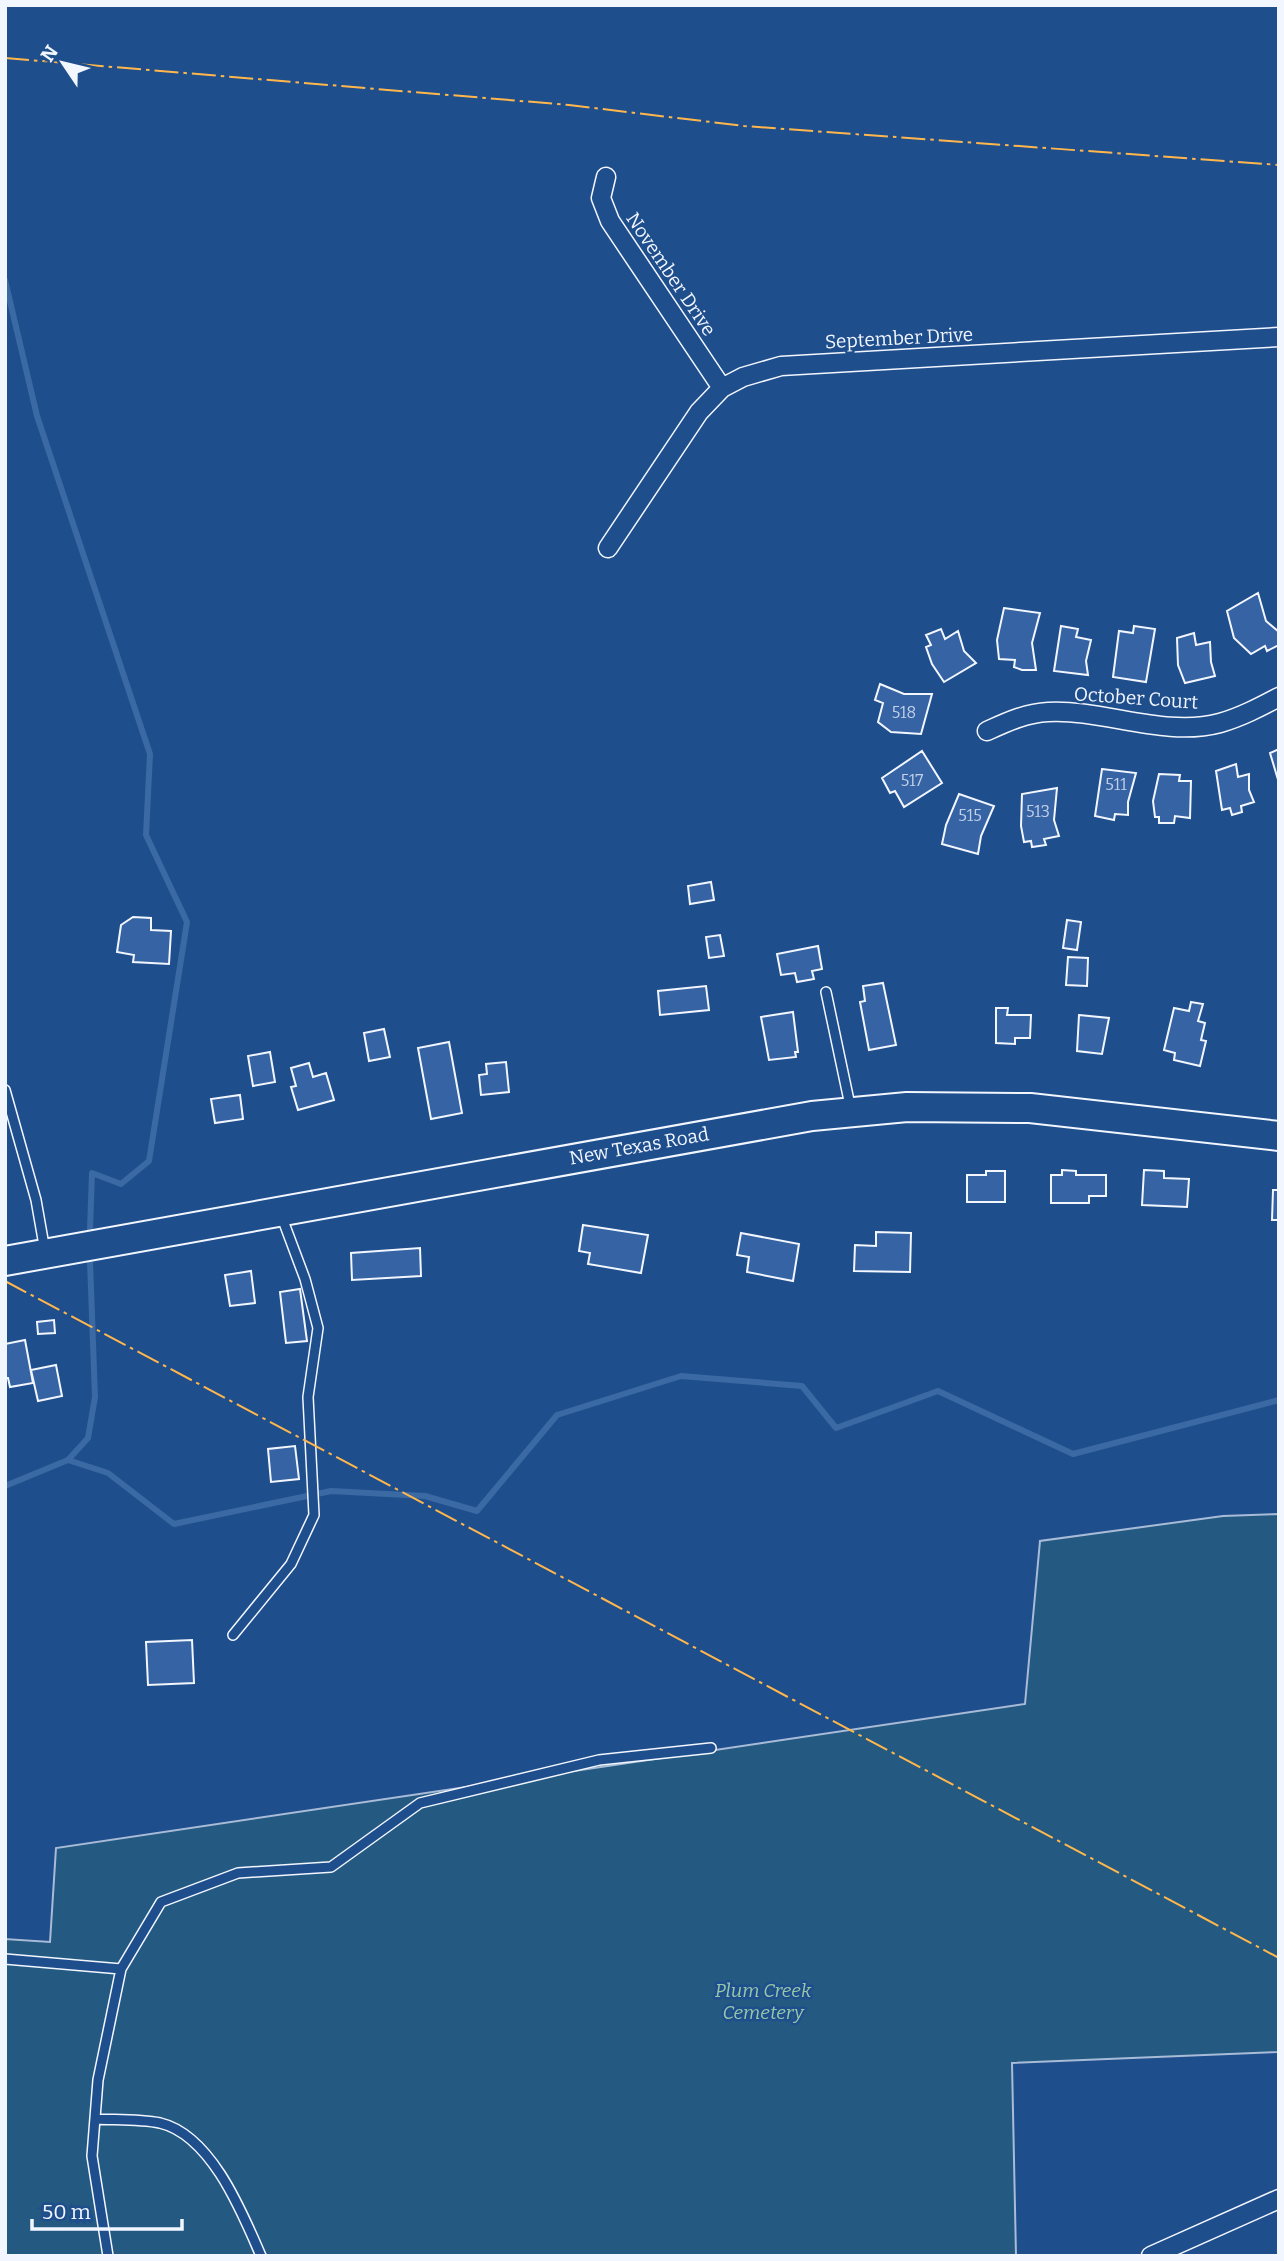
<svg xmlns="http://www.w3.org/2000/svg" width="1284" height="2261" font-family="Bitter,serif">
<style>
.green{fill:#245a82;stroke:#a8bbd7;stroke-width:2}
.lines{fill:none;stroke-linecap:round;stroke-linejoin:round}
.stream{stroke:#3b69a3;stroke-width:6}
.building{fill:#3563a3;stroke:#f2f6ff;stroke-width:2}
.service-casing{stroke:#f2f6ff;stroke-width:12}
.minor-casing{stroke:#f2f6ff;stroke-width:21}
.primary-casing{stroke:#f2f6ff;stroke-width:32}
.service{stroke:#1f4e8c;stroke-width:9}
.minor{stroke:#1f4e8c;stroke-width:18}
.primary{stroke:#1f4e8c;stroke-width:28}
.power{stroke:#ffb74d;stroke-width:2;stroke-dasharray:24 5 3.5 5;stroke-linecap:butt}
.labels{text-anchor:middle;dominant-baseline:central;stroke-width:5;stroke-linejoin:round;paint-order:stroke}
.number-label{font-size:16px;fill:#c3d1e8}
.street-label{font-size:19px;fill:#f2f6ff;stroke:#1f4e8c}
.park-label{font-size:19px;font-style:italic;fill:#97c8a6;stroke:#1f4e8c}
</style>
<rect width="100%" height="100%" fill="#1f4e8c"/>
<!-- green -->
<path class="green" d="M1279,1514v538l-267,11 4,193h-1011v-317l45,3 6,-94 969,-144 15,-163 183,-25z"/>
<g class="lines">
<!-- stream -->
<path class="stream" d="M5,280l32,136 113,338 -4,81 41,87 -38,239 -28,23 -29,-11 -2,56
M68,1460l40,13 66,51 157,-33 94,5 52,15 80,-96 124,-39 121,10 34,42 102,-37 135,63 206,-54
M5,1486l63,-26 20,-22 7,-41 -5,-136"/>
</g>
<!-- building -->
<path class="building" d="M1258,593l8,28 13,11v13l-12,6 -2,-5 -14,8 -17,-16 -7,-27z
M1004,608l36,5 -8,30 4,27h-14l-8,-3 1,-7 -16,-1 -2,-19z
M1061,626l17,3 -2,8 15,3 -5,21 2,14 -34,-4z
M1134,626l21,3 -9,53 -33,-5 6,-46 14,2z
M941,629l4,10 13,-8 6,20 12,12 -32,19 -12,-18 -6,-17 5,-2 -5,-10z
M1194,633l2,12 14,-3 1,20 4,14 -30,7 -7,-18 -1,-27z
M880,684l24,10h28l-11,40 -30,-2 -13,-10 5,-19 -8,-3z
M1279,749v34l-9,-30z
M922,751l20,32 -38,24 -9,-16 -5,2 -8,-15z
M1236,764l2,13 11,-3v16l5,12 -13,4 1,6 -10,3 -2,-7 -8,2 -6,-39z
M1102,769l34,4 -8,29v13l-13,-1 -1,6 -19,-4z
M1159,774l21,1 -1,6h12l-1,37 -15,-2 -1,7h-15v-6h-4l-2,-16z
M1057,788l-3,32 5,16 -15,3 2,6 -14,2 -1,-6 -7,1 -3,-16 1,-32z
M959,794l35,12 -13,30 -3,18 -36,-10 4,-19z
M711,882l3,18 -24,4 -2,-18z
M133,917l18,1v12l20,1 -2,33 -36,-2 1,-7 -17,-3 4,-27z
M1067,920l14,2 -4,28 -14,-2z
M720,935l4,21 -15,2 -3,-21z
M818,946l4,23 -10,2 2,8 -17,3 -2,-9 -14,2 -4,-21z
M1068,957l20,1 -1,28 -21,-1z
M883,983l13,62 -27,5 -9,-48 5,-1 -2,-15z
M706,986l3,24 -49,5 -2,-24z
M1191,1002l12,2 -5,17 7,2 -4,17 5,1 -6,25 -26,-6 1,-7 -11,-3 10,-42 15,3z
M996,1008h12l-1,7h24l-1,23h-15v6l-19,-1z
M793,1012l5,40h-3l1,5 -27,3 -8,-43z
M1079,1015l30,3 -7,36 -25,-3z
M384,1029l6,28 -21,4 -5,-28z
M449,1042l13,71 -31,6 -13,-71z
M270,1052l5,30 -22,4 -5,-30z
M506,1062l3,30 -28,3 -2,-20 8,-1 -1,-10z
M309,1063l4,14 13,-4 8,27 -36,10 -7,-23 5,-1 -5,-18z
M240,1095l3,24 -28,4 -4,-24z
M1062,1170l14,1v4h30v21h-17v7h-38v-28h11z
M1144,1170l20,1v7l25,1 -2,28 -45,-2z
M986,1171h19v31h-38v-27h19z
M1278,1183l1,37h-7l1,-30h5z
M583,1225l65,10 -7,38 -53,-9 2,-11 -11,-2z
M876,1232l35,1 -1,39 -56,-1 1,-26 21,1z
M741,1233l58,11 -6,37 -46,-9 2,-15 -12,-2z
M420,1248l1,28 -69,4 -1,-27z
M251,1271l4,32 -25,3 -5,-31z
M300,1289l7,52 -21,2 -6,-51z
M54,1320l1,13 -17,1 -1,-12z
M25,1340l8,43 -23,4 -2,-9h-3v-34z
M56,1365l6,31 -24,5 -7,-31z
M295,1446l4,33 -28,3 -3,-33z
M192,1640l2,43 -46,2 -2,-43z"/>
<g class="lines">
<defs>
<path id="service" d="M826,992l25,118
M5,1090l31,110 9,51
M233,1635l58,-71 23,-49 -6,-118 10,-69 -13,-49 -24,-64
M5,1959l116,10
M96,2119c20,1 44,0 64,4 51,12 82,89 101,133
M108,2256l-16,-100 6,-76 23,-111 40,-67 77,-29 93,-6 89,-64 179,-43 112,-12"/>
<path id="minor" d="M606,177l-5,21 9,23 112,167
M608,548l91,-136 23,-24 21,-11 38,-11 498,-29
M987,731c20,-9 39,-18 61,-19 56,-3 116,26 172,11 21,-6 40,-16 59,-26
M1151,2256l128,-57"/>
<path id="primary" d="M5,1261l807,-145 95,-9 123,1 249,28"/>
</defs>
<!-- service casing -->
<use href="#service" class="service-casing"/>
<!-- minor casing -->
<use href="#minor" class="minor-casing"/>
<!-- primary casing -->
<use href="#primary" class="primary-casing"/>
<!-- service -->
<use href="#service" class="service"/>
<!-- minor -->
<use href="#minor" class="minor"/>
<!-- primary -->
<use href="#primary" class="primary"/>
<!-- power -->
<path class="power" d="M5,58l564,47 175,21 535,39
M5,1281l1274,677"/>
</g>
<g class="labels">
<!-- number labels -->
<g class="number-label">
<text x="904" y="712">518</text>
<text x="912" y="780">517</text>
<text x="1116" y="784">511</text>
<text x="1038" y="811">513</text>
<text x="970" y="815">515</text>
</g>
<!-- street labels -->
<g class="street-label">
<text transform="translate(671 274) rotate(56)">November Drive</text>
<text transform="translate(899 338) rotate(-3)">September Drive</text>
<text transform="translate(1136 698) rotate(4)">October Court</text>
<text transform="translate(639 1146) rotate(-10)">New Texas Road</text>
</g>
<!-- park labels -->
<g class="park-label">
<text x="763" y="1990">Plum Creek<tspan x="763" dy="22">Cemetery</tspan></text>
</g>
</g>
<!-- border -->
<rect width="1284" height="2261" fill="none" stroke="#f2f6ff" stroke-width="14"/>
<!-- north arrow -->
<g transform="translate(63 63) rotate(305)" stroke="#1f4e8c" stroke-width="5" paint-order="stroke">
<path d="M0-5L12 26L0 18L-12 26Z" fill="#f2f6ff"/>
<text y="-10" font-size="19" font-weight="bold" text-anchor="middle" fill="#f2f6ff">N</text>
</g>
<!-- scale -->
<path d="M32 2219v10h150v-10" fill="none" stroke="#f2f6ff" stroke-width="3.5"/>
<text x="42" y="2219" font-size="21" fill="#f2f6ff" stroke="#1f4e8c" stroke-width="5" paint-order="stroke">50 m</text>
</svg>
